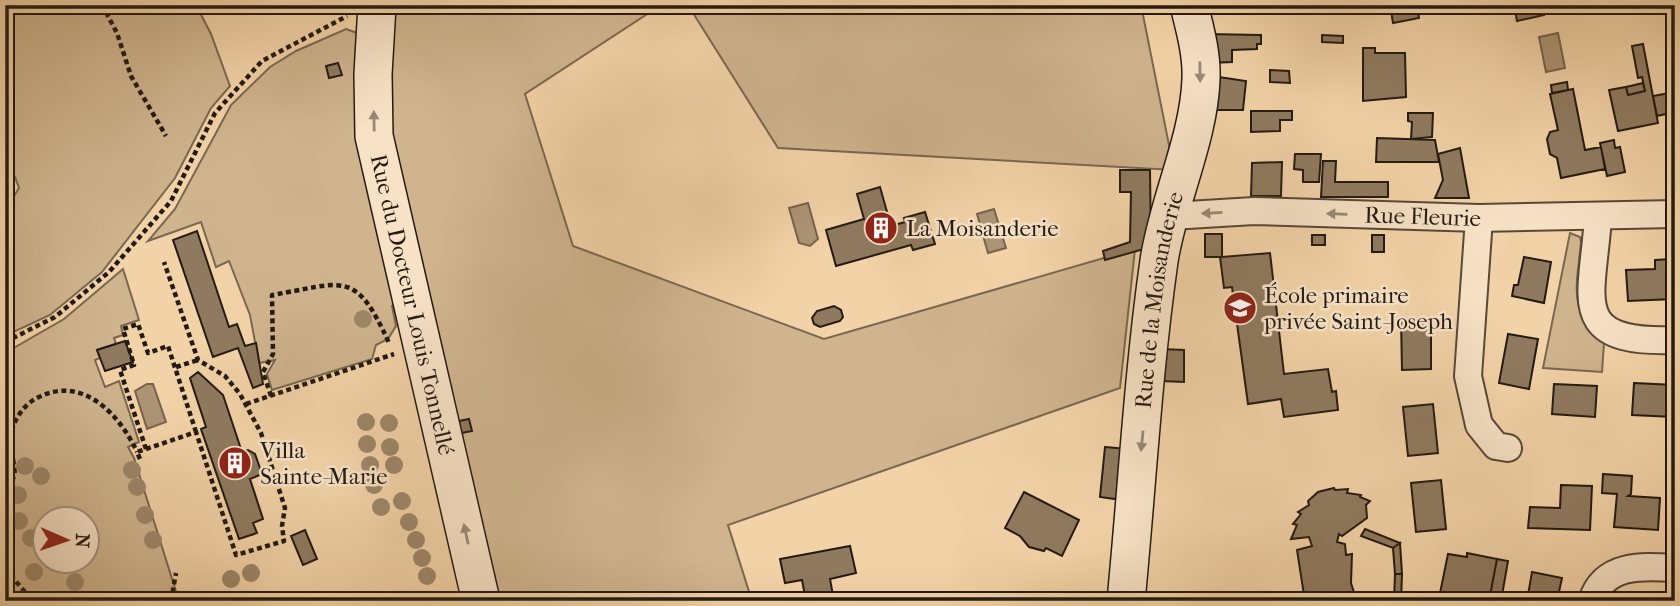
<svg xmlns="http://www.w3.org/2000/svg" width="1680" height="606" font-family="'IM FELL French Canon',serif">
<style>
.green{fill:#cfb48e;stroke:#7a6750;stroke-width:2;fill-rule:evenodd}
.water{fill:#ac9474;stroke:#76634d;stroke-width:2}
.building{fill:#8f7a5f;stroke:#241a12;stroke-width:2}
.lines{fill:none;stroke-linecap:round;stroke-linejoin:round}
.street-casing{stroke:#584837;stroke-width:30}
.secondary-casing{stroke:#241a12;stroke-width:40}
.path{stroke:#241a12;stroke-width:4.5;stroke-dasharray:5 3.5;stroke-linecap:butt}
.street{stroke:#f7e2c6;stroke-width:26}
.secondary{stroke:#f7e2c6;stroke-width:37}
.tree{fill:#9d8769}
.oneway{fill:#988875}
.labels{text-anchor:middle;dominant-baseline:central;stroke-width:5;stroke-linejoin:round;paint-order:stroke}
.street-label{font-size:23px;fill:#241a12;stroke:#f7e2c6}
.poi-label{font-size:23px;fill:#241a12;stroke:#f7e2c6;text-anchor:start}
</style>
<rect width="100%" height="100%" fill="#f2d3a7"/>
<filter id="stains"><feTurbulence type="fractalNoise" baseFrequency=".00286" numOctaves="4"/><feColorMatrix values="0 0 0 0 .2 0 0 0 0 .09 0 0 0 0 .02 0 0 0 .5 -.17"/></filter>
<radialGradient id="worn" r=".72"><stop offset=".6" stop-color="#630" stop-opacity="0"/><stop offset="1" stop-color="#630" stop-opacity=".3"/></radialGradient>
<!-- green -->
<path class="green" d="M5,5h191l15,29 19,52 -19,22 -36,70 -73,94 -52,43 -45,21v-139l7,2 7,-11 -4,-11 -10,-6z
M393,5h268l-136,89 48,152 251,93 311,-90 -15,139 -392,137 24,76h-263l-105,-464z
M688,5h453l33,165 -396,-22z
M346,29l11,4 5,106 40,164 -10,3 4,20 -8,13 -12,6 -4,14 -100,31 -5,-16 8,-14 -16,3 -9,-48 -21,-54 -13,6 -15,-45 -53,19 27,-32 56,-104 39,-38 26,-16z
M1570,233l10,4 1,5c-4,44 -14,68 23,101l-2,29 -59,-4z
M123,269l16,51 -18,6 2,9 -9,3 2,6 -19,6 3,8 -5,2 10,27 14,-6 20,61 -11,5 6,11 45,143h-174v-248l59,-34zM46,518h42v42h-42z"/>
<!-- water -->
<path class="water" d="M1558,33l7,35 -19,4 -7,-35z
M808,203l10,36 -8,7 -11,-3 -10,-35z
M994,209l12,39 -18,5 -11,-39z
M147,384h6l13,38 -19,7 -12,-38z"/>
<!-- building -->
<path class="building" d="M1390,5h27l2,13 -26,5z
M1514,5h28l2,10 -27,6z
M1205,34l56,1v9h-4v5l-25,1v12l-22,1z
M1322,35l21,1v7l-21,-1z
M1643,44l15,79 -40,8 -9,-41 17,-3 2,8 17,-4 -3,-14 -4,1 -6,-32z
M1363,48h12v5h30l1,44 -43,4z
M338,63l4,12 -13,3 -3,-12z
M1270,70l19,1 1,12 -20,-1z
M1212,76l34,5 -3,29h-35z
M1567,82l1,8 -16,3 -1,-8z
M1643,83l2,8 -17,4 -2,-8z
M1573,89l12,61 16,-3 4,22 -44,9 -4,-20 -7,-4 -3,-15 3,-7 8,-2 -8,-36z
M1675,92v20l-18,4 -4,-20z
M1251,111h41v9h-12v11l-29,1z
M1408,113h25l-1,24 -21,2 1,-17 -4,-1z
M1377,138l58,2 4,22h-63z
M1614,140l1,8 5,-1 5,25 -18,4 -7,-33z
M1460,148l9,50h-34l8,-18 -5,-26z
M1295,154h26l-2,28h-16v-12l-9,-1z
M1323,161h13l-1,21h53v15h-67z
M1282,162l-1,34h-30l1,-33z
M1120,170h30l1,77 -46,13 -2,-9 27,-9 1,-50h-11z
M880,187l11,39 14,-4 -1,-4 21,-6 10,32 -22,6 -2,-5 -75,21 -10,-36 38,-11 -7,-25z
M197,231l32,96 8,-3 8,22 11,-3 7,41 -10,4 -15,-40 -25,9 -40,-117z
M1205,234h17v23l48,-4 14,121 44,-5 4,23 4,-1 2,19 -54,7 -3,-18 -33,5 -16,-117 -8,1 -4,-31h-15z
M1312,235h13v10h-13z
M1372,235h12v17h-12z
M1524,257l27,5 -7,41 -32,-7 2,-11h4z
M1672,259l2,40 -46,2 -2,-31 29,-1v-9z
M834,306l7,4 2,7 -3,4 -20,6 -6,-3 -2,-6 5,-7z
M1431,318v51l-29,1 -1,-51z
M1508,334l30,5 -9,50 -30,-6z
M125,341l8,21 -28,9 -8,-21z
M1162,349l22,1v32l-23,-1z
M198,372l25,23 19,57 6,-2 7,4 7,20 -12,5 13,40 -10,4 4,10 -18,6 -38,-110 5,-2 -16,-49z
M1634,383l41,2 -1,32 -42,-2z
M1554,384l43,2 -2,31 -43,-3z
M1433,404l5,49 -30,3 -5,-49z
M469,419l3,12 -16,3 -2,-12z
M1105,447l22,2 -5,51 -22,-3z
M1603,474l29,2 -1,18 -3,2 32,2 -2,32 -44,-3 3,-33 -15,-1z
M1441,480l5,49 -30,3 -5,-49z
M1561,485l31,1 -2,44 -62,-2 2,-21 30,1z
M1334,488l1,2 13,-1 -1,4 14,2 -1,2 10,4 -4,4 1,13 -25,18 -3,-2 -2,8 8,2 1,11 6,-1 -1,29 5,16 -57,2 -1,-4 6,-2 -7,-45 15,-4 -3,-9 -18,2 6,-14 -4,-1 8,-10 -3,-2 11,-7 -1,-4 10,-9z
M1024,492l55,28 -17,36 -16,-8 -2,3 -15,-4 -9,-11 -15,-8z
M1365,529l35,14 -7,5 -32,-12z
M305,530l12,29 -14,6 -12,-29z
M1400,543l2,31h-7l-2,-26z
M850,546l6,27 -26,6 4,22h-28l-4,-21 -17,3 -5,-24z
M1467,553l30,6 -8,42 -50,-3 9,-44 19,3z
M1497,559l11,2 -7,40h-12z
M1532,572l30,6 -5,23h-30z
M1395,574h7l-1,27h-7z"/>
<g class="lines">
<defs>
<g id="street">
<path id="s1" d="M1171,216l83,-5 225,7 196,-4"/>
<path d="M1598,217c-5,81 -32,127 77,123"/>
<path d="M1479,218l-11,158 11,49 17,21 12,2"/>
<path d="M1592,601c12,-38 51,-35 83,-33"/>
</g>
<g id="secondary">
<path id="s2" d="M377,5l-4,69 1,62 107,465"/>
<path id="s3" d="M1126,601c11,-113 17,-228 33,-340 9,-60 40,-122 42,-182 1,-25 -6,-50 -12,-74"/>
</g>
</defs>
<!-- street casing -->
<use href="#street" class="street-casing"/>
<!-- secondary casing -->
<use href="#secondary" class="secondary-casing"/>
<!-- path -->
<path class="path" d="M102,5l15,28 14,43 35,60
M5,342l50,-25 54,-45 62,-71 44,-88 47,-52 85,-45
M176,367l22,-7
M271,396l-8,-24 10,-18 -1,-59c72,-12 83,-27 117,48
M246,404l148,-50
M146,449l50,-17 40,123 48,-14 -2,-15 3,-18 -24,-75 -21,-39 -15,-18 -27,-16 -34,-98
M140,459l-3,-7 9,-3 -26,-79 14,-5 -11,-36 15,-5 10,29 20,-7 28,86
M5,486l10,-10c-1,-17 -6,-32 -2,-49 5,-14 14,-25 28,-31 44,-20 80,21 96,56
M5,569l20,23 15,9
M171,601l5,-28"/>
<!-- street -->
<use href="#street" class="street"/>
<!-- secondary -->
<use href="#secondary" class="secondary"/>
</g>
<!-- trees -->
<g class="tree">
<circle cx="363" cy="319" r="9"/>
<circle cx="366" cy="422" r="9"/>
<circle cx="389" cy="423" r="9"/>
<circle cx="367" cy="444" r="9"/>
<circle cx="390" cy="447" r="9"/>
<circle cx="370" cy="465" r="9"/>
<circle cx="394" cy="465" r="9"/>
<circle cx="25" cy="466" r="9"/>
<circle cx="132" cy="470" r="9"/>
<circle cx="41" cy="476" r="9"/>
<circle cx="374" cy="485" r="9"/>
<circle cx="137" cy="487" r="9"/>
<circle cx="18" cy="495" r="9"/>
<circle cx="402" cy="501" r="9"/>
<circle cx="381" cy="507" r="9"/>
<circle cx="145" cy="515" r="9"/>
<circle cx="19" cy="521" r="9"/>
<circle cx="409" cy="522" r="9"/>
<circle cx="31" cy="538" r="9"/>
<circle cx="153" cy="540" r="9"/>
<circle cx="416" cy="540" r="9"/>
<circle cx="422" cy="558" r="9"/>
<circle cx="34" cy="572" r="9"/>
<circle cx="251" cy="573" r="9"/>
<circle cx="427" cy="576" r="9"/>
<circle cx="231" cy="579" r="9"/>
<circle cx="75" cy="582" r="9"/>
</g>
<!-- one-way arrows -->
<defs><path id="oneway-solid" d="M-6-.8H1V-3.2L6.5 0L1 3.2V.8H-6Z" transform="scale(1.75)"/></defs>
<g class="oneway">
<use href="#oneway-solid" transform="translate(1200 72) rotate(89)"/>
<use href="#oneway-solid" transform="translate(374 121) rotate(-91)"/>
<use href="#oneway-solid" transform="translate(1212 213) rotate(177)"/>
<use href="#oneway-solid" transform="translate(1337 214) rotate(-178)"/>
<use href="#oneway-solid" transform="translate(1142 441) rotate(96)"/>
<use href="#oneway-solid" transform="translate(466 534) rotate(-102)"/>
</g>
<!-- icons -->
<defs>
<symbol id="building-disc" viewBox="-11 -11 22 22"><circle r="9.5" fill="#8f2418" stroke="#f7e2c6"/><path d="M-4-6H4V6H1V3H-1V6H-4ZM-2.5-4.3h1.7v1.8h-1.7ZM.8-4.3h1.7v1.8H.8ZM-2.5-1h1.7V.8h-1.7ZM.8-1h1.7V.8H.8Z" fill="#fff"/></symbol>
<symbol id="school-disc" viewBox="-11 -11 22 22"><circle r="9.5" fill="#8f2418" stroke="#f7e2c6"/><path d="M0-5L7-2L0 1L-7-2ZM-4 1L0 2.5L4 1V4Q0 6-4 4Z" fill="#fff"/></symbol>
</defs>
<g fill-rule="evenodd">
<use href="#building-disc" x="862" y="209" width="38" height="38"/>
<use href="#school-disc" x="1221" y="289" width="38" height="38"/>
<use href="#building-disc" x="216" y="444" width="38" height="38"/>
</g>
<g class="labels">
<!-- street labels -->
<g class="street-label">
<text stroke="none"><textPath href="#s1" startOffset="252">Rue Fleurie</textPath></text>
<text stroke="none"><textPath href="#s3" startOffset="303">Rue de la Moisanderie</textPath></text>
<text stroke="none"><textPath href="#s2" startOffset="304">Rue du Docteur Louis Tonnellé</textPath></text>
</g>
<!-- poi labels -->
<g class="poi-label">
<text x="906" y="228">La Moisanderie</text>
<text x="1264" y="295">École primaire<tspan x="1264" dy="26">privée Saint-Joseph</tspan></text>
<text x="260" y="450">Villa<tspan x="260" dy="26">Sainte-Marie</tspan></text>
</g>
</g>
<!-- margin -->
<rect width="1680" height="606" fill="none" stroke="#f2d3a7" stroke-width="28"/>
<rect x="7" y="7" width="1666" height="592" fill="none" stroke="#241a12" stroke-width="3.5"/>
<rect x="14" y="14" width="1652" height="578" fill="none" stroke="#241a12" stroke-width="2"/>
<!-- north arrow -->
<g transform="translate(66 540) rotate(92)"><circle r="33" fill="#f7e2c6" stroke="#a3927e" stroke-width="2"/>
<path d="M0-5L12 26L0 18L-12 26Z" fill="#8f2418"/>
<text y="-10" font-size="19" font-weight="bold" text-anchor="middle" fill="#241a12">N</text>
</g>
<rect width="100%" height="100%" filter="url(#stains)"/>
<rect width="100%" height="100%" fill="url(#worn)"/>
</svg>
